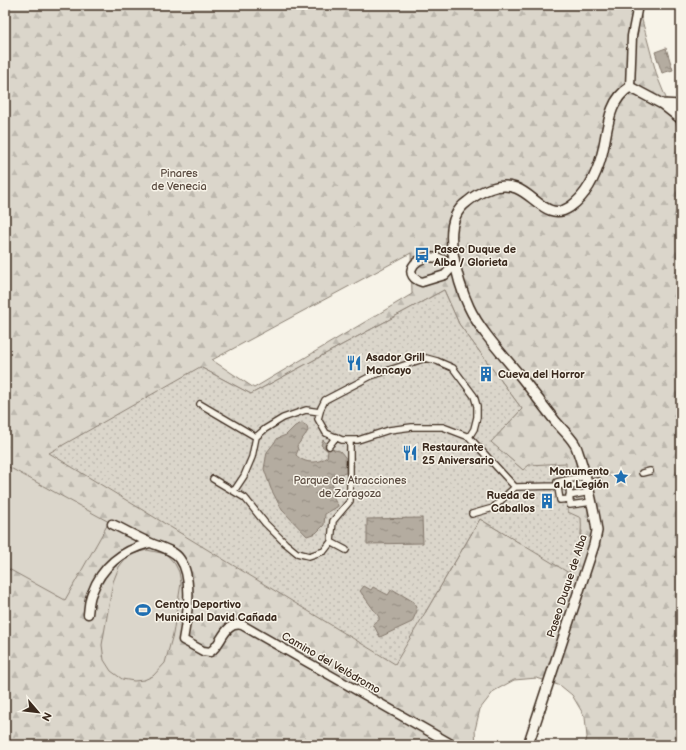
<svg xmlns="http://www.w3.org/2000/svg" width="686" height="750" font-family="'Balsamiq Sans',sans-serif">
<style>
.forest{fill:url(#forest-firs);stroke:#8b8074;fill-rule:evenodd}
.park{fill:url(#park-dots);stroke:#8b8074}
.pitch{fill:#dbd6cb;stroke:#8b8074}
.water{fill:url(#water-ripples);stroke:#84786c}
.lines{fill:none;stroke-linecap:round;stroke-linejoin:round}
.pedestrian-casing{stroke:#3b2a1e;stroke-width:8}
.minor-casing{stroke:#3b2a1e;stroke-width:11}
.tertiary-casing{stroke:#3b2a1e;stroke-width:12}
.pedestrian{stroke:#f7f3e8;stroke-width:5.5}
.minor{stroke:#f7f3e8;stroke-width:8}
.tertiary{stroke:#f7f3e8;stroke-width:9}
.labels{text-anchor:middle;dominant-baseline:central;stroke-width:3;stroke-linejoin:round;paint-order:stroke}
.park-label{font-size:11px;fill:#5b4c41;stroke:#f7f3e8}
.poi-label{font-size:11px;font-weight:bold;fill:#3b2a1e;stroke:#f7f3e8;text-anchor:start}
.street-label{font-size:11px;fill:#3b2a1e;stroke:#f7f3e8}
</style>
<defs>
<pattern id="forest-firs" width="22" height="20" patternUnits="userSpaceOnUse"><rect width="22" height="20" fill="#dbd6cb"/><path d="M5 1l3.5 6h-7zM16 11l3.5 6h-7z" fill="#bdb8ae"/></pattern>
<pattern id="park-dots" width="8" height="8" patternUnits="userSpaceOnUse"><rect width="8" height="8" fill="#dbd6cb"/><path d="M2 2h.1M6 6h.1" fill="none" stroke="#bdb8ae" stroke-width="1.8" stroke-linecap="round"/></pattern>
<pattern id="water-ripples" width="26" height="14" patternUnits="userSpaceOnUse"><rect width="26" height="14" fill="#b4aca0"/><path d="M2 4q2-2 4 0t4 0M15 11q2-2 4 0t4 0" fill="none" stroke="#948c82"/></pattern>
</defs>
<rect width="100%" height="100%" fill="#f7f3e8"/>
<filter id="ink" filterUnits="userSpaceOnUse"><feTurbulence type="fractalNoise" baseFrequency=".025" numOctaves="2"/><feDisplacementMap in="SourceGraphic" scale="8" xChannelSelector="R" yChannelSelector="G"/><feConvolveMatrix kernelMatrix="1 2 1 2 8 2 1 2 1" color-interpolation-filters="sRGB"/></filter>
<g filter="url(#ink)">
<!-- forest -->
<path class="forest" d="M5,5h633l19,71 24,59v46l-3,11 3,28v525h-96l2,-8 -2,-20 -13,-22 -11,-9 -24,-8 -23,2 -20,11 -14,18 -5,21 1,15h-471zM411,253l1,41 -158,94 -42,-28zM444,290l15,34 63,85 -32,33 33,28 42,4 3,38 14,19 -1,10 -12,31 -89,-53 -55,94 -225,-246 51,27z"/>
<!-- park -->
<path class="park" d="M444,290l15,34 63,85 -31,33 32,28 6,-5 37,-2v11l-1,1 3,37 13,6c2,22 -5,35 -12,55l-89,-54 -85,145 -346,-211 151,-86 51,27z"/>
<!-- pitch -->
<path class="pitch" d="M5,465l104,57 -44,78 -60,-33z
M147,550l19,4 9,10 4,8 2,11 -8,51 -8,29 -12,13 -9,4 -10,1 -12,-2 -11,-8 -7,-11 -2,-15 11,-63 6,-15 9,-12z"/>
<!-- water -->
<path class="water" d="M666,48l7,22 -11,3 -7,-21z
M302,423l5,3 1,5 -11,15 1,4 -2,5c9,9 21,9 31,2l1,-6 -7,-6 2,-5 11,10 6,1 5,6 1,16 -14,3c1,9 -1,23 6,29l-1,2 -12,7 -1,11 -8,8 -9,3 -25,-26 -11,-21 -7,-20 3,-17 11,-14 8,-3 9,-9z
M422,518l1,25 -56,1v-25z
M364,586l7,4 2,-3 15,8 4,-6 22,13 3,9 -5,11 -32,15 -7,-13 6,-4v-3l-19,-26z"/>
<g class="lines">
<defs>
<path id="pedestrian" d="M200,404l56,33
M469,437l5,-8 3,-12v-11l-3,-10 -21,-28 -16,-7 -11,-3 -55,18 -46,24 -4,8 -3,11 8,14 16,7h16l31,-10 23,-3h31l26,10 46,50 42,-1 12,-2
M329,446l7,-9
M642,473l8,-2
M213,479l32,19 20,25 20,20 12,10 12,3 15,-5 7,-9 2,-21 17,-20v-61
M569,481l1,24 22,-3
M566,487l32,-6
M234,491l10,-15 8,-19 4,-20 9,-8 18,-11 23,-8 14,2
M569,496l21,-4
M569,499l-9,1 -3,-18 29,-6
M472,514l21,-6 22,-21
M331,542l15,8"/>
<path id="minor" d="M630,87l2,-51 6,-31
M428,257l11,1 16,6 -10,11 -23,7c-19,-6 -10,-22 6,-25z
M112,524c13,6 25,13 39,19 9,4 23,7 29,16 14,19 7,59 3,81l20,11 7,1c12,-7 14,-31 32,-27l211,120
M88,614c1,-7 1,-15 4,-21 10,-28 31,-43 58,-50"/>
<path id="tertiary" d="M662,104l19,1
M528,745l66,-200 3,-14 -1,-7c-4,-22 -9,-45 -16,-66 -2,-5 -3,-11 -6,-15 -5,-8 -12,-14 -18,-21 -12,-15 -23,-30 -35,-45 -16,-20 -41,-46 -52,-70 -8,-17 -13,-36 -16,-54 -3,-18 -3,-39 14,-51 13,-11 32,-20 49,-14 19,7 32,34 54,19 17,-12 27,-34 32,-53 6,-23 5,-53 28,-67l32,17 19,15"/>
</defs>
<!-- pedestrian casing -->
<use href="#pedestrian" class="pedestrian-casing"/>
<!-- minor casing -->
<use href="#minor" class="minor-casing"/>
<!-- tertiary casing -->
<use href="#tertiary" class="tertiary-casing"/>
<!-- pedestrian -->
<use href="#pedestrian" class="pedestrian"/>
<!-- minor -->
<use href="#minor" class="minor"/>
<!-- tertiary -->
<use href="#tertiary" class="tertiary"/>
</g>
</g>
<!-- icons -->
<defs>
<symbol id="bus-bare" viewBox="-9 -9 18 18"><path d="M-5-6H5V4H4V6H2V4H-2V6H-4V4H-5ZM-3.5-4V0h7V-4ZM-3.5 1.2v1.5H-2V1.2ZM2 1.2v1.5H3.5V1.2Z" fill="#1f6fb2" stroke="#f7f3e8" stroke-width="2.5" paint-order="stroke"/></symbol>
<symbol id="restaurant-bare" viewBox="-9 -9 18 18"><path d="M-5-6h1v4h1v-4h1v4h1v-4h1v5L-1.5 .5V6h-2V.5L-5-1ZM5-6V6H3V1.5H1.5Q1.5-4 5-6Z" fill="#1f6fb2" stroke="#f7f3e8" stroke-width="2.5" paint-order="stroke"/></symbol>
<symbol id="building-bare" viewBox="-9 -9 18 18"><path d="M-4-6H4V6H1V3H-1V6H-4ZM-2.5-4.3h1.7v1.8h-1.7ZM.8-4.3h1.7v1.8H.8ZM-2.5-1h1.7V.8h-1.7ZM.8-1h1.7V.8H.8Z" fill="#1f6fb2" stroke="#f7f3e8" stroke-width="2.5" paint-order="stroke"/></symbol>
<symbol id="sight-bare" viewBox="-9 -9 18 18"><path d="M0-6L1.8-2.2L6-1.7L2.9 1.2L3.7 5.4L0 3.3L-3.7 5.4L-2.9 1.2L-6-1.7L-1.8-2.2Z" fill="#1f6fb2" stroke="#f7f3e8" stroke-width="2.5" paint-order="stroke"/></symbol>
<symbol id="stadium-bare" viewBox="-9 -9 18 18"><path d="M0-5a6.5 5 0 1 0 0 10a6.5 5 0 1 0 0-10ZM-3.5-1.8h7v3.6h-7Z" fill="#1f6fb2" stroke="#f7f3e8" stroke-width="2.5" paint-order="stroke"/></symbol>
</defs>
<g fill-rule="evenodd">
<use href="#bus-bare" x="411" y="244" width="22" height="22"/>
<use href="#restaurant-bare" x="343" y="352" width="22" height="22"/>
<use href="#building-bare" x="475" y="363" width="22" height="22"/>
<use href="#restaurant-bare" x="399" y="442" width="22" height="22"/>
<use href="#sight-bare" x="610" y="466" width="22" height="22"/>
<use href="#building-bare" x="536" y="490" width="22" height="22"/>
<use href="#stadium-bare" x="132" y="599" width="22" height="22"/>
</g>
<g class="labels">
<!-- park labels -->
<g class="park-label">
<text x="179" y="173">Pinares<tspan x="179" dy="13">de Venecia</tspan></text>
<text x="350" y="480">Parque de Atracciones<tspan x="350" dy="13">de Zaragoza</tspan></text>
</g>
<!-- poi labels -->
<g class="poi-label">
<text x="434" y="249">Paseo Duque de<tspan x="434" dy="13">Alba / Glorieta</tspan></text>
<text x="366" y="357">Asador Grill<tspan x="366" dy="13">Moncayo</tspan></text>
<text x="498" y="374">Cueva del Horror</text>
<text x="422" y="447">Restaurante<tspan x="422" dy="13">25 Aniversario</tspan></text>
<text x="609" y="471" text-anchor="end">Monumento<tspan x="609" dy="13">a la Legión</tspan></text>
<text x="535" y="495" text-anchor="end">Rueda de<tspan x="535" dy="13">Caballos</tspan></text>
<text x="155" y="604">Centro Deportivo<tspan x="155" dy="13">Municipal David Cañada</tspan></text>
</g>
<!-- street labels -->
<g class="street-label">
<text transform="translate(567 586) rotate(-72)">Paseo Duque de Alba</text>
<text transform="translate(331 663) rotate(30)">Camino del Velódromo</text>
</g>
</g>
<!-- margin -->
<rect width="686" height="750" fill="none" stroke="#f7f3e8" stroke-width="20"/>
<rect x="10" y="10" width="666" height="730" fill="none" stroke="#3b2a1e" stroke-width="1.5" filter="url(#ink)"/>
<!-- north arrow -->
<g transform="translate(38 712) rotate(118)" stroke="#f7f3e8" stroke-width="3" paint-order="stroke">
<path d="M0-3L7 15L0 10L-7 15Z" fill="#3b2a1e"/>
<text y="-6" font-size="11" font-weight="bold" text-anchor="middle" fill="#3b2a1e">N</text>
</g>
</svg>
